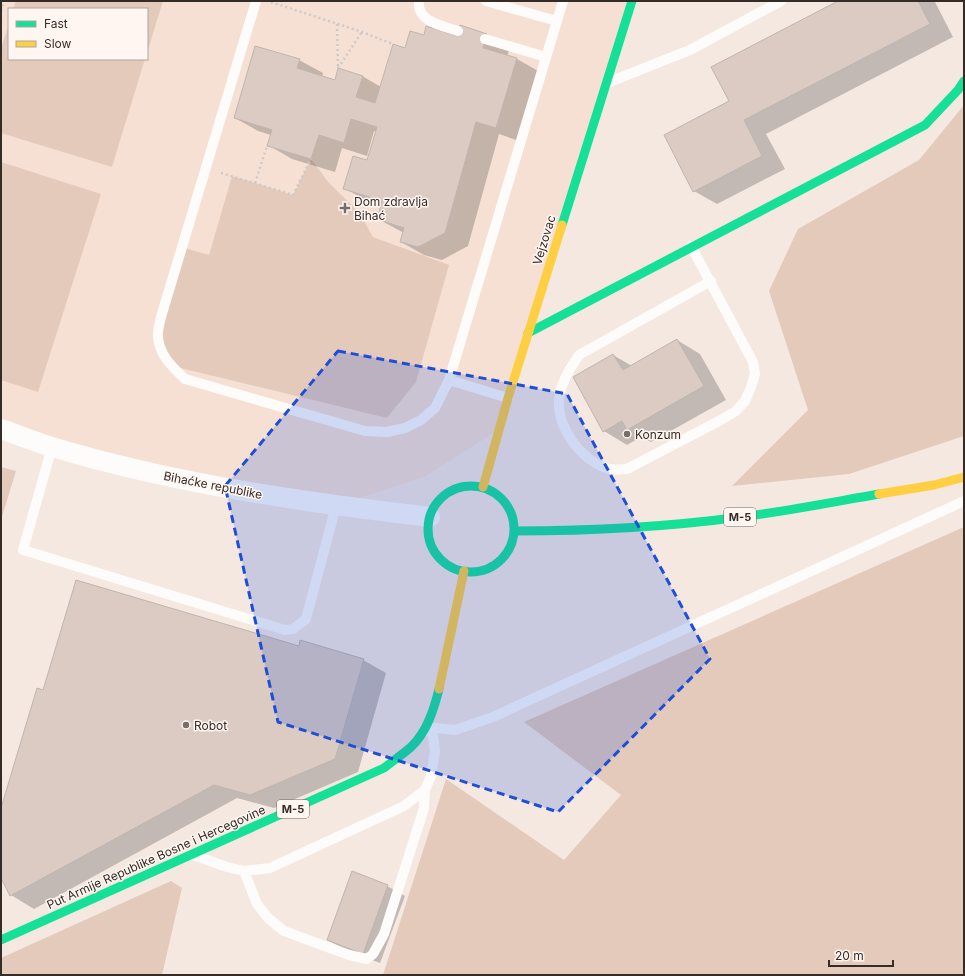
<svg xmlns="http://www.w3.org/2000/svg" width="965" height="976" font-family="Inter,sans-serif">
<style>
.built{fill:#f6e0d4;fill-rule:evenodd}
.green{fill:#e4cabb}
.shadow{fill:#0003}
.building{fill:#dccbc2;stroke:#bfb5b0}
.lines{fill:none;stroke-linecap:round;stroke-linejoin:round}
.path{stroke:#cec9c6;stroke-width:2.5;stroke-dasharray:2 3;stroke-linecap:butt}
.lane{stroke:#fdfcfa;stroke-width:10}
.street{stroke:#fdfcfa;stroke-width:20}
.fast{stroke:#16e098;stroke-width:9}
.slow{stroke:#ffcf43;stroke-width:9}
.marked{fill:#1d4ed8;fill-opacity:0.2;stroke:#1d4ed8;stroke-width:3;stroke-dasharray:8 5;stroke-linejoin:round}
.poi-dot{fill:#786e68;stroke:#fff6f1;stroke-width:1.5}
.labels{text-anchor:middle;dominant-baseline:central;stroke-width:3;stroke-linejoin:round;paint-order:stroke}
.shield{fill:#fff6f1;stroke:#726964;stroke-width:1}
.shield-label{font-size:11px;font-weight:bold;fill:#352c27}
.poi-label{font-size:12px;fill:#352c27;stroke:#fff6f1;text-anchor:start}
.street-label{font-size:12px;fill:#352c27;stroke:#fff6f1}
</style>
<rect width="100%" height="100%" fill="#f4e8e1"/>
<!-- built -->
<path class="built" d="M1,1h631l-134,429 -72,46 -90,30 -335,-77zM9,9h138v50h-138z"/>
<!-- green -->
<path class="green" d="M16,1h147l-16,52v-44h-134z
M9,23v36h136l-33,108 -111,-34v-84z
M964,105v331l-115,38 -117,12 76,-76 -39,-119 29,-62 121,-69z
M311,159l18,24 30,29 14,25 76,28 -33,117 -29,36 -215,-52 -11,-15v-34l20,-70 28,8 23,-79 61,19z
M1,162l100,32 -63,198 -37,-12z
M1,467l15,4 -15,49z
M964,527v448h-581l63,-196 118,81 57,-65 -97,-73z
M171,881l11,7 -20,87h-161v-17z"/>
<!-- shadow -->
<path class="shadow" d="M841,1h96l-2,1 18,35 -187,97 19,35 -68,35 -23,-13 36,-89z
M424,36l33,1 53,11 -3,8 10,3 23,13 -21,69 -20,-7 -31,112 -26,14 -18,-5 -23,-13 3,-9 -26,-14 4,-13 -14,-4 -23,-14 23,-27 9,-29 -3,-1 -7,25 -25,-8 -7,24 -43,-13 -24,-14 3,-10 -13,-4 -23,-13 64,-58 24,13 -1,4 13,4 27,-5 19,11 25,-38z
M677,340l23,14 26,46 -75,42 -10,-5 -14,8 -23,-14 9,-76 19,11z
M300,648l63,12 23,13 -28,99 -84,36 -37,-10 -203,111 -23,-14 -10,-19v-65l43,-119z
M387,886l18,10 -25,67 -34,-13 -18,-10z"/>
<!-- building -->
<path class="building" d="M838,1h80l12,23 -186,96 18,36 -69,36 -29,-57 65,-34 -18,-34z
M460,25l27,9 -4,14 34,10 -21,70 -20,-6 -31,111 -27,14 -18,-5 4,-14 -27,-9 5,-18 -39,-12 10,-33 14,4 10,-33 -26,-8 -7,24 -25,-8 -8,24 -44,-13 5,-16 -38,-12 21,-72 45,13 -3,9 38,12 3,-12 25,8 -7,21 19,6 18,-59 12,4 5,-17 14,4 2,-9 31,10z
M677,339l27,47 -77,44 -5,-9 -19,11 -30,-55 40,-23 10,16z
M76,580l223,66 1,-6 64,19 -29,100 -85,36 -36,-10 -204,111 -9,-18v-70l36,-120 6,2z
M352,871l36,14 -25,69 -36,-14z"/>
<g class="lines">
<!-- path -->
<path class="path" d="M271,2l91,30 31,12
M1,11l3,-10
M337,24l1,44
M338,68l24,-36
M221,173l72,22 18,-36
M255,183l12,-37"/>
<!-- lane -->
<path class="lane" d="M256,1l-95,316c-1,5 -3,11 -3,16 -1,20 14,34 27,46l180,52 22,1 18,-4 16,-8 14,-12 14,-28
M419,1c-3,21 25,25 39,30
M486,1l71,20
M485,39l61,18
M607,83l83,-33 91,-49
M691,246l62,116 2,12 -4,13 -6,14 -9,10 -17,10 -92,48c-6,0 -13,1 -18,0 -29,-9 -56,-45 -49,-76 3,-14 11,-26 19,-38l132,-74
M508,398l-59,-18 114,-379
M52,447l-29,103 262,80 8,-1 13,-10 30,-113
M426,727l29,3 38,-13 471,-216
M193,855l34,12 17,4 26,-3 134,-62 21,-16 6,-14 4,-25 -2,-15 -7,-9
M244,871l13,33 11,14 16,13 65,24 18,4 6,-5 11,-20 40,-126 1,-18"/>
<!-- street -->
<path class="street" d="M1,429c17,6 34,13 51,18 124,37 250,55 378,70"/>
<!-- fast -->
<path class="fast" d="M562,225l70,-224
M528,333l397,-208 33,-35 6,-9
M428 529a43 43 0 1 1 86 0a43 43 0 1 1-86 0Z
M514,531c76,0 152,-4 227,-14 47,-6 92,-15 138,-23
M1,940l383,-172c9,-7 19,-14 27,-21 16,-15 23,-38 28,-58"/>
<!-- slow -->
<path class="slow" d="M483,487l25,-89 54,-173
M879,494l55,-9 30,-8
M439,689l25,-118"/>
</g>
<!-- marked area -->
<path class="marked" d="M338,351l229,43 143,265 -152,153 -280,-90 -53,-236z"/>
<!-- markers -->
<g class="poi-dot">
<path d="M343 202h4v4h4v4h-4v4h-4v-4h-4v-4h4z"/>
<circle cx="627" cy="434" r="4"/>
<circle cx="186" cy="725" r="4"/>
</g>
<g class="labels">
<!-- shield labels -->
<g class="shield">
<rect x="724" y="508" width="32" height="18" rx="3"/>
<rect x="277" y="800" width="32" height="18" rx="3"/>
</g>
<g class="shield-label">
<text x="740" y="517">M-5</text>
<text x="293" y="809">M-5</text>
</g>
<!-- poi labels -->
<g class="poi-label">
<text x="354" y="201">Dom zdravlja<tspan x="354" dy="14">Bihać</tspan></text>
<text x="635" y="434">Konzum</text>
<text x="194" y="725">Robot</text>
</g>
<!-- street labels -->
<g class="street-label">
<text transform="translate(544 240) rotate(-73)">Vejzovac</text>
<text transform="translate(213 485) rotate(11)">Bihaćke republike</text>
<text transform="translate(156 857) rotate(-24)">Put Armije Republike Bosne i Hercegovine</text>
</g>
</g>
<!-- border -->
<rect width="965" height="976" fill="none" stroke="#352c27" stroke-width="4"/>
<!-- legend -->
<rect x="8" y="8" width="140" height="52" fill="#fff6f1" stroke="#aea5a0"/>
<rect x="16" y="21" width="20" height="6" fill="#16e098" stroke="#aea5a0"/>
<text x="44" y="28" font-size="12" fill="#352c27">Fast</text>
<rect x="16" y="41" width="20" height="6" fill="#ffcf43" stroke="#aea5a0"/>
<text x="44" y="48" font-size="12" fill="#352c27">Slow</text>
<!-- scale -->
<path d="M829 960v6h64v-6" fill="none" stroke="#352c27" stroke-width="2"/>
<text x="835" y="960" font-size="12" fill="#352c27" stroke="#fff6f1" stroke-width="3" paint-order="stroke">20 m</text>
</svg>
